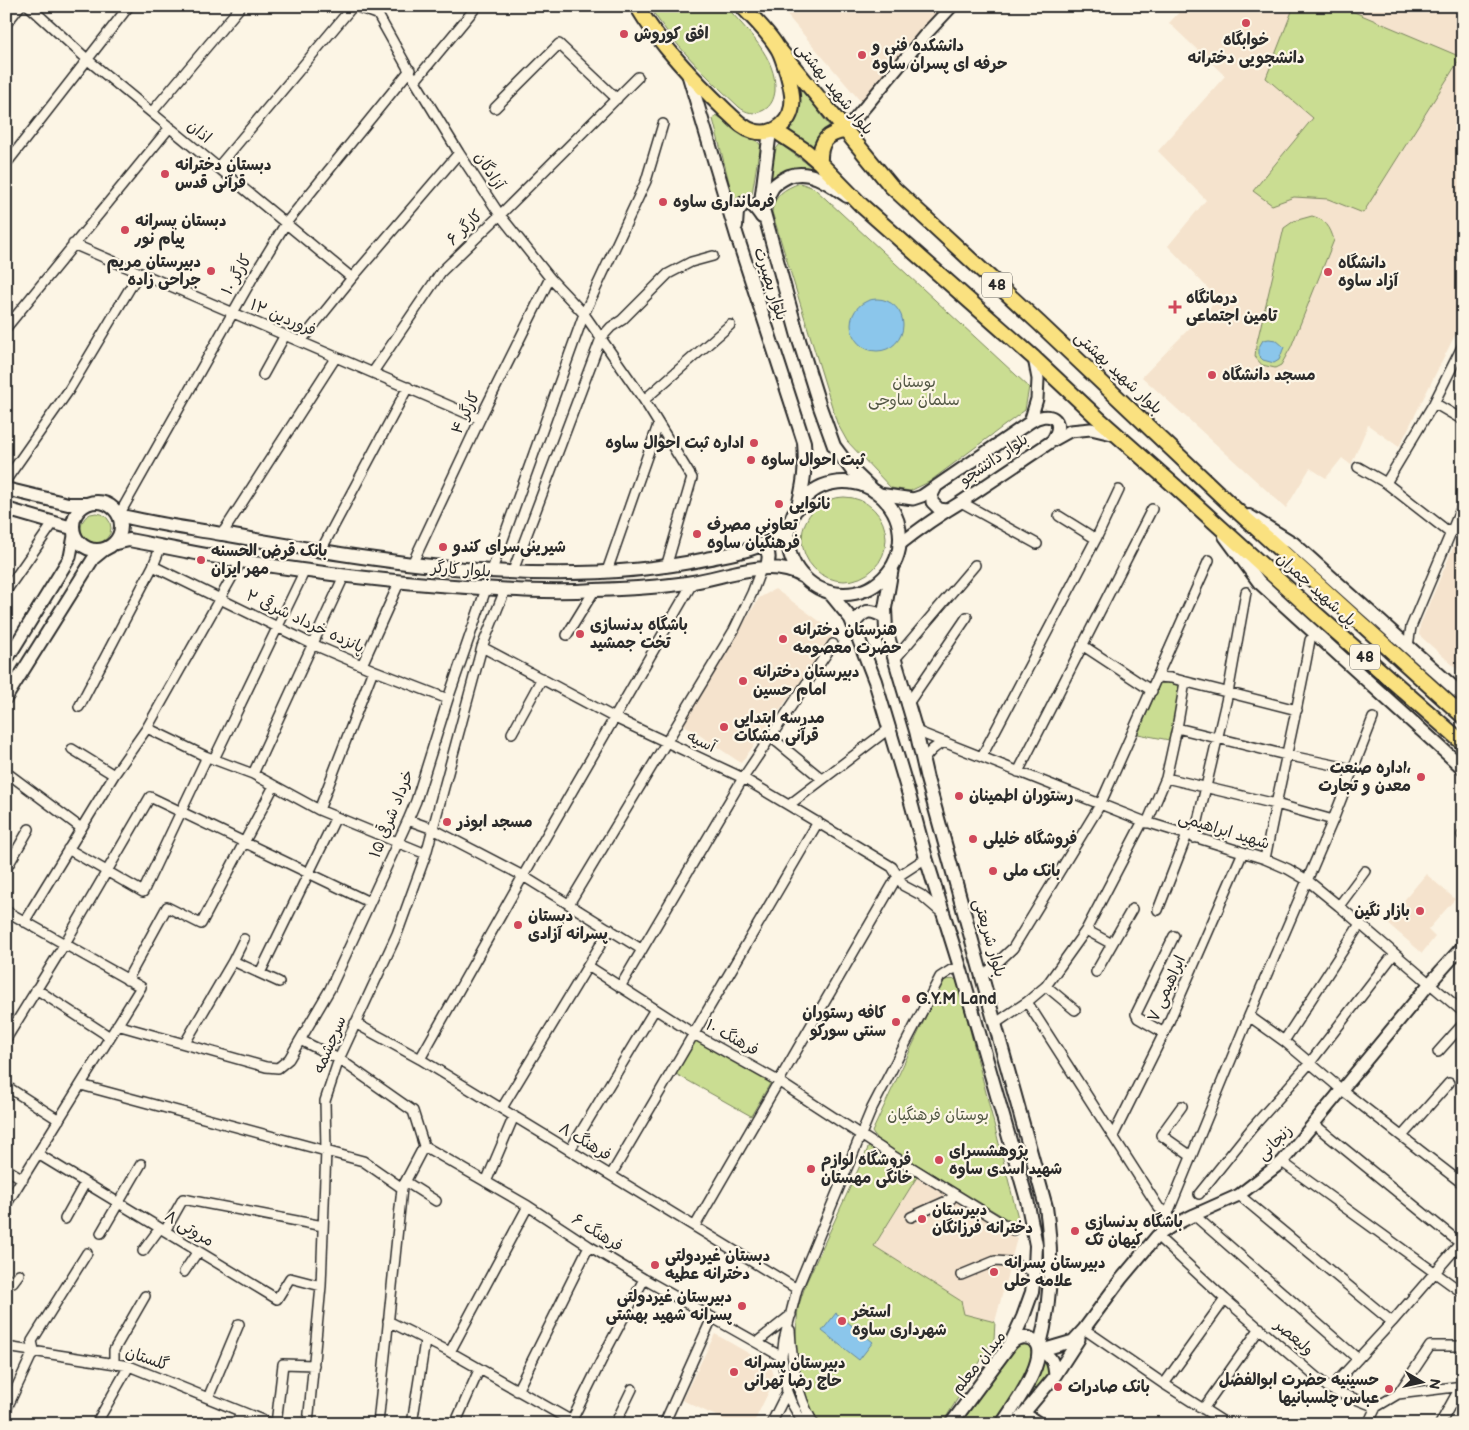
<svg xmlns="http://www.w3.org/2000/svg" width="1469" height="1430" font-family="'Balsamiq Sans','Playpen Sans Arabic',sans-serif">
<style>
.built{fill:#f5e3cd}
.green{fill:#cadd92;stroke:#7a845e}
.water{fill:#8bc6eb;stroke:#65889e}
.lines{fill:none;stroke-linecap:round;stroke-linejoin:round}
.minor-casing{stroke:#2b2b2b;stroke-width:12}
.tertiary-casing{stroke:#2b2b2b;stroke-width:15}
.secondary-casing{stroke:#2b2b2b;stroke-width:16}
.primary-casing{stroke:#2b2b2b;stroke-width:18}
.minor{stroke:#fcf5e5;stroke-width:9}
.tertiary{stroke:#fcf5e5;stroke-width:11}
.secondary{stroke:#fcf5e5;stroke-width:12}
.primary{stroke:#fae180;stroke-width:14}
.poi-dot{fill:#d1495b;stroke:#fcf5e5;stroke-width:2}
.labels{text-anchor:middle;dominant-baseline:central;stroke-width:4.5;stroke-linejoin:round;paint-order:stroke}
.shield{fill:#fcf5e5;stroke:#6a6863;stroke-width:1}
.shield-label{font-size:15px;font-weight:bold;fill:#2b2b2b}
.poi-label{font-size:16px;font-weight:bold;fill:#2b2b2b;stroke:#fcf5e5;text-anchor:start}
.street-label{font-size:16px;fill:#2b2b2b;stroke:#fcf5e5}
.park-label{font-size:16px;fill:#535845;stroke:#fcf5e5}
</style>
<rect width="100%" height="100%" fill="#fcf5e5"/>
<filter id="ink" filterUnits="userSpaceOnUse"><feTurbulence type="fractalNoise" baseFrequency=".02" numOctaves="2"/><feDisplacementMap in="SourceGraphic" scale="10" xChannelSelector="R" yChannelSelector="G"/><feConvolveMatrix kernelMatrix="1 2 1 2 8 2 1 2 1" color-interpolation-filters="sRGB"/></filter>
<g filter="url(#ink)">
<!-- built -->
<path class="built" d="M779,6h166l-83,97z
M1185,6h278v317h-2l-62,124 -31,-22 -17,40 -9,-7 -16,20 -16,-10 -24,40 -144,-131 76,-78 -50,-53 38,-46 -48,-49 67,-75 -56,-53z
M1463,525v149l-44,-39 1,-10z
M775,589l61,44 -95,130 -58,-39 76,-126z
M1426,874l29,25 -27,31 7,7 -13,16 -36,-31z
M917,1177l100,61 -22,84 -31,-8 -90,-68z
M715,1334l56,32 4,13 -22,45h-20l-51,-24z"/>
<!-- green -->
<path class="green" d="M649,6h77c21,25 51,51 49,85 -1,8 -4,15 -11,19 -9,5 -18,3 -25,-3 -33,-31 -66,-63 -90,-101z
M1294,6h46l121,51 -98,156 -35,-14 -34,-2 -22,8 -19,-14 60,-73 -47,-40z
M800,87l31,41 -11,7 -5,13 -28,-18c13,-11 14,-27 13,-43z
M716,115l42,27 4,5 -4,10 -6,37c-8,-1 -13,2 -18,8l-21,-83z
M780,144l33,24c-19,-3 -32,2 -45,15l8,-34z
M800,183l14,5 215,199 -4,23 -96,72 -19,9 -19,-3 -44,-47 -10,-18 -65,-211c2,-17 12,-23 28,-29z
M1312,216c14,4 18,11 22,24l-43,107 -10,18 -6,3 -13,-3 -7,-8 1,-11 28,-118 10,-7z
M802 539a42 42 0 1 1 84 0a42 42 0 1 1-84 0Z
M81 528a15 15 0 1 1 30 0a15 15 0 1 1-30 0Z
M1161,681l19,5 -11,54 -31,-6z
M957,979l61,239 -6,4 -134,-81 -6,-9 71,-152z
M695,1039l76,43 -20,34 -75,-42z
M869,1146l48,31 -43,69 87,55 3,13 31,8 -1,17 -52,85h-118l-11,-8 -6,-11 -10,-36 -2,-22 3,-39 8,-25z
M1022,1344c30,1 -21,69 -28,80h-35l57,-76z
M1046,1360l2,1 3,14 -41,49 32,-61z"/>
<!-- water -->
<path class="water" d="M851 325a26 26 0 1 1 52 0a26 26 0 1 1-52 0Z
M1269,339l7,1 8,7 -5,13 -5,3 -11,-3 -4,-4v-9l4,-7z
M836,1313l37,29 -14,18 -37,-29z"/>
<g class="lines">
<defs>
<path id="minor" d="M29,6l59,54 264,218
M355,6l22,8
M373,6l42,75 44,72 41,62 50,63 34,36 60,86 48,78 -26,89
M377,14l7,-8
M6,24l14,-18
M415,81l62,-75
M495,108l64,-64 58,55
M152,112l89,-106
M6,164l123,-158
M218,167l135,-161
M73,244l407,175
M6,328l164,-201
M301,341l51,-63 107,-125
M373,372l68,-100 59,-57 138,-138
M263,375l22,-40
M644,400l86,-75
M1434,403l29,17
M1358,467l28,16 64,50
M6,480l63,-90 70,-117
M1386,483l48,-80 29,-58
M961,502l76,42
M119,515l134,-238 33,-54 124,-153
M1059,516l37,23
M6,521l7,-10
M222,534l114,-177
M320,552l88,-165
M413,562l67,-143 70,-141
M153,566l159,78 61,26 75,29
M492,570l92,-256 62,-133 17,-57
M513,571l88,-233 10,-11 11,-7 46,-46 23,-12 22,-6
M607,571l51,-146
M6,591l48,-69
M567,635l27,-44
M1082,645l70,46
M1408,646l3,-19 52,-123
M482,647l133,71 128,60 149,89 12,19 17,9 21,18
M895,659l80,-94
M362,665l37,-82
M1157,677l14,1 126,32
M907,705l60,-88
M79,707l74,-141 8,-20
M147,728l58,28 48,18 66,36 107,44
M1177,728l109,27 67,14
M916,731l227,90 122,38 23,10 19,11 32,26 124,106
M512,733l30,-55
M771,737l51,42
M72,749l42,26
M982,756l114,-217 23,-49
M214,759l91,-189
M923,762c5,-10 11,-16 22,-20
M6,772l75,56
M1018,772l134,-263
M253,774l91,-198
M1166,778l110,26 57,16
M789,805l101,-77
M319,810l54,-140
M408,820l25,9 90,47 118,73
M1147,823l19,-45 11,-50 8,-46
M1462,835h1
M1194,838l34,-145 18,-101
M68,849l75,43 62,-131v-5
M1265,859c14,-74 32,-146 45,-219
M6,869l23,-40
M569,904l165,-274 18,-37 9,-24
M1339,906l26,-35
M1158,910l29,-75
M6,911l135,76 -135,218
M24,922l90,-147 33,-47 94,-167
M1086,930l26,14 -16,28
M1112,944l20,-35
M233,961l11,-22
M588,966l106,68 84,47 112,73 123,76
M260,973l76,-156
M983,976l30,-28 87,-143 109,-245
M127,980l40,-73 34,17 73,-138
M1046,986l29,24
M620,987l123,-209 90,-134
M36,989l74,48
M1027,1002l132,206 9,5 4,13
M1249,1016l35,25 58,49 121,94
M355,1023l65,36 377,230
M996,1023l31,-21 19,-16 40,-56 57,-109
M117,1025l149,42 12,1 11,-9 41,-70 78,-169 8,-19 32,-102 38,-110
M1164,1033l-26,-15 -2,-4 38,-78
M6,1039l58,-94 86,-148 219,105
M300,1040l39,19 74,52 11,35
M1284,1041l76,-117
M185,1043l48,-82 46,21
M1438,1052l25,-28
M420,1059l103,-183 170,-294
M81,1085l282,76 39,27
M6,1086l53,34
M1182,1106l-21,29 30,21
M502,1108l108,-179
M1315,1125l145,118
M1113,1136l51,-103 79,-181
M1402,1136l47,-53
M424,1146l104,60 61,40 55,33 138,78
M570,1150l85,-141
M38,1154l239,145 13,-21 31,8
M1282,1162l181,131
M6,1169l17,10
M611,1175l207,-353
M406,1182l30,19
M486,1182l28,-66
M1199,1194l53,-66 57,-64 85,-110
M1239,1195l153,127
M1168,1213l81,-197 84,-196 40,-102
M1194,1215l164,144
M911,1217l40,-18 2,-5
M65,1219l20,-36
M695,1226l202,-349 29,-19
M165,1231l18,-32 140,27
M101,1233l40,-69
M1157,1236l68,63 105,90 46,18 22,-13 65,-8
M143,1251l17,-23
M184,1272l14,-21
M961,1275l34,-14 15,1 25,10
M6,1277l7,5 6,-8
M388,1321l62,31 127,72
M1084,1329l80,55 63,40
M790,1330c2,34 6,63 23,93
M757,1342l34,-27
M6,1347l123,19 143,58
M450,1352l78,-146
M114,1363v-13l31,-54
M1164,1384l61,-85
M1330,1389l62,-67 71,-82
M517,1391l72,-145
M1398,1394l32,-48h33
M208,1398l31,-74
M1203,1409l57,-81
M6,1410l28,-60 -2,-9 55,-88
M96,1424l33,-58
M236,1424l5,-12
M276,1424l7,-60 31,1
M308,1424l13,-138 5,-136 -1,-49 14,-42 58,-125 29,-80 56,-207 23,-57
M378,1424l24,-236 22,-42
M412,1424l13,-83
M455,1424l24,-54
M570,1424l38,-77 36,-68
M615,1424l17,-35
M664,1424l48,-106
M771,1424l16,-32
M814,1424l-8,-2 -7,-6 -8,-14 -4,-10 -5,-35 2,-17 13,-51 75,-181 68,-131 11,-7 9,-3
M1368,1424l8,-17
M1440,1424l21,-38"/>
<path id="tertiary" d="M845,131l80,-96 27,-29
M1030,422c19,-13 37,-3 22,19
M936,487l-4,8v7l7,7 8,1
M879,494l34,5 9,-3 108,-74 7,-23 1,-20 -4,-21
M899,545c20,-16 40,-30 62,-43l91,-61 18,-10 21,-2 25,6
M6,661l64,-104 4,-21
M6,698l87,-139 11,-9
M1039,1351l34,-10 11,-12 37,-50 36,-43 15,-10 22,-11 45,-20 43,-33 148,-179 33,-37
M1039,1351c13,5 15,11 16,25
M1025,1414l15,10
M1015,1424l40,-48 24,-37"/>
<path id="secondary" d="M687,70l50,166 67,206c2,25 0,43 -7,67
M770,131l-9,71 38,138 21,67 14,39 17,23 23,22
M764,206c3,-6 5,-13 9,-19 4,-5 10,-8 16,-11 21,-8 42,9 58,20
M736,226l1,-14 7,-9c9,0 13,7 18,14
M788 538a56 56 0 1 1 112 0a56 56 0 1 1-112 0Z
M6,489l62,15h19
M73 526a24 24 0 1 1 48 0a24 24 0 1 1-48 0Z
M6,509l66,19
M119,515c34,9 68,13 103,19 154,27 330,58 484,25 22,-5 54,-9 72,-23 4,-4 9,-9 13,-14
M1249,516l44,27 170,153
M1225,536l34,46 204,186
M116,543l13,-3c37,7 74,15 112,21 75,12 150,21 226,26 42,3 86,6 128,3 32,-1 68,-3 98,-8 36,-6 77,-25 111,-5
M762,544c8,7 8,15 4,24
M892,568l-7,40 1,22 30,101 11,48 119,428c7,48 6,94 -7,142
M829,592l22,27 24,62 34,114 17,63 34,109 67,233 9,45 -1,22 -3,25 -9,25 -12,26
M853,624c12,-14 15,-16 32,-7
M951,1424l60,-81c5,-5 11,-7 18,-5 29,10 -18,72 -27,86"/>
<path id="primary" d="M637,6c23,39 57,74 89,105 8,7 16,17 27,20 10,3 21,1 29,-6 16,-14 10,-35 5,-53 -3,-8 -5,-18 -10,-25 -9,-15 -23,-28 -35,-41
M777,47l114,139 148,137 195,185 229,208
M774,130l32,21 14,12 41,42 173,153 66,62 77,68 139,126 147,129
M820,163c-1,-20 6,-30 25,-32"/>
</defs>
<!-- minor casing -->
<use href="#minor" class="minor-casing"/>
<!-- tertiary casing -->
<use href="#tertiary" class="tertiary-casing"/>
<!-- secondary casing -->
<use href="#secondary" class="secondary-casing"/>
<!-- primary casing -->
<use href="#primary" class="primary-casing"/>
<!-- minor -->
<use href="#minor" class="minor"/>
<!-- tertiary -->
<use href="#tertiary" class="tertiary"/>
<!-- secondary -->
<use href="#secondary" class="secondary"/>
<!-- primary -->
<use href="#primary" class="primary"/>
</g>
</g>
<!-- markers -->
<g class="poi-dot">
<circle cx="1246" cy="23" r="5"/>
<circle cx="624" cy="34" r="5"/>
<circle cx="862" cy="55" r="5"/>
<circle cx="165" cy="174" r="5"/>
<circle cx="663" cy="202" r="5"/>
<circle cx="125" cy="230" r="5"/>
<circle cx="211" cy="271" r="5"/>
<circle cx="1328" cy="272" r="5"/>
<path d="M1172.5 299.5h5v5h5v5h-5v5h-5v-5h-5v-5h5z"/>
<circle cx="1212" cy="375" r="5"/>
<circle cx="754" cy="443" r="5"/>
<circle cx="751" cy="460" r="5"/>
<circle cx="779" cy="504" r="5"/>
<circle cx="697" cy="534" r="5"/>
<circle cx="443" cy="547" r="5"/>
<circle cx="201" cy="560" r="5"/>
<circle cx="580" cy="634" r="5"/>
<circle cx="783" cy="639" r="5"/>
<circle cx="743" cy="681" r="5"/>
<circle cx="724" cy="727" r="5"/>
<circle cx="1421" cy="777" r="5"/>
<circle cx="959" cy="796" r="5"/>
<circle cx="447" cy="822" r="5"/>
<circle cx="973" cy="839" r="5"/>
<circle cx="993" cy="871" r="5"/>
<circle cx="1420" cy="911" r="5"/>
<circle cx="518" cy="925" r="5"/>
<circle cx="906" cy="999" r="5"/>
<circle cx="896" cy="1022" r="5"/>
<circle cx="939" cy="1160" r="5"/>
<circle cx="811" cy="1169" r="5"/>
<circle cx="922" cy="1219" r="5"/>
<circle cx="1075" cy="1231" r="5"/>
<circle cx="655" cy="1265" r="5"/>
<circle cx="994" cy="1272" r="5"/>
<circle cx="742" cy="1306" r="5"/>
<circle cx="842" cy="1321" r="5"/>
<circle cx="734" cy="1372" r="5"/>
<circle cx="1058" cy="1387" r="5"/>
<circle cx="1389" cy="1389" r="5"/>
</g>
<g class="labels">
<!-- shield labels -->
<g class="shield">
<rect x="982" y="272.5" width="30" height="25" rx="4"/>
<rect x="1350" y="644.5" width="30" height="25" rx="4"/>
</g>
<g class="shield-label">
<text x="997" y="285">48</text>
<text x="1365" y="657">48</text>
</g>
<!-- poi labels -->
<g class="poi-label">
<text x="634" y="34">افق کوروش</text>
<text x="1246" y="40" text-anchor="middle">خوابگاه<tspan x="1246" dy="18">دانشجویی دخترانه</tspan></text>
<text x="872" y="46">دانشکده فنی و<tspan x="872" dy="18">حرفه ای پسران ساوه</tspan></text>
<text x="175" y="165">دبستان دخترانه<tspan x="175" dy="18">قرآنی قدس</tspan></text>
<text x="673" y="202">فرمانداری ساوه</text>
<text x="135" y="221">دبستان پسرانه<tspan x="135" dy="18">پیام نور</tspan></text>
<text x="201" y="262" text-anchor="end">دبیرستان مریم<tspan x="201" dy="18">جراحی زاده</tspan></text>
<text x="1338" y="263">دانشگاه<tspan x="1338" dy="18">آزاد ساوه</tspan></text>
<text x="1186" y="298">درمانگاه<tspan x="1186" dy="18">تامین اجتماعی</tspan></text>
<text x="1222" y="375">مسجد دانشگاه</text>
<text x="744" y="443" text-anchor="end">اداره ثبت احوال ساوه</text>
<text x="761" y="460">ثبت احوال ساوه</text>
<text x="789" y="504">نانوایی</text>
<text x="707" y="525">تعاونی مصرف<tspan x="707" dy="18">فرهنگیان ساوه</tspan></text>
<text x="453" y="547">شیرینی‌سرای کندو</text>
<text x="211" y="551">بانک قرض الحسنه<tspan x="211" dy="18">مهر ایران</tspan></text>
<text x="590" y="625">باشگاه بدنسازی<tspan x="590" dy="18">تخت جمشید</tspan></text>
<text x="793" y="630">هنرستان دخترانه<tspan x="793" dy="18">حضرت معصومه</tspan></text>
<text x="753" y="672">دبیرستان دخترانه<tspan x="753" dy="18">امام حسین</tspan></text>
<text x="734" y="718">مدرسه ابتدایی<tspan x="734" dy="18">قرآنی مشکات</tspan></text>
<text x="1411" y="768" text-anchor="end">اداره صنعت،<tspan x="1411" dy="18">معدن و تجارت</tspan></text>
<text x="969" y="796">رستوران اطمینان</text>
<text x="457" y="822">مسجد ابوذر</text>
<text x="983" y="839">فروشگاه خلیلی</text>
<text x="1003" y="871">بانک ملی</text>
<text x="1410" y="911" text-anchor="end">بازار نگین</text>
<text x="528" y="916">دبستان<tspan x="528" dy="18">پسرانه آزادی</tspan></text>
<text x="916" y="999">G.Y.M Land</text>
<text x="886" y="1013" text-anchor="end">کافه رستوران<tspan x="886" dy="18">سنتی سورکو</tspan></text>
<text x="949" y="1151">پژوهشسرای<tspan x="949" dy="18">شهید اسدی ساوه</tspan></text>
<text x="821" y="1160">فروشگاه لوازم<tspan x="821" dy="18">خانگی مهستان</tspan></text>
<text x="932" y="1210">دبیرستان<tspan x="932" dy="18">دخترانه فرزانگان</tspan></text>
<text x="1085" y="1222">باشگاه بدنسازی<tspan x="1085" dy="18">کیهان تک</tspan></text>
<text x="665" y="1256">دبستان غیردولتی<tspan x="665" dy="18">دخترانه عطیه</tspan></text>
<text x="1004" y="1263">دبیرستان پسرانه<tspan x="1004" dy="18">علامه حلی</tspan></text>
<text x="732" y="1297" text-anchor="end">دبیرستان غیردولتی<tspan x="732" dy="18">پسرانه شهید بهشتی</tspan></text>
<text x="852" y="1312">استخر<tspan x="852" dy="18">شهرداری ساوه</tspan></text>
<text x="744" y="1363">دبیرستان پسرانه<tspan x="744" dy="18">حاج رضا تهرانی</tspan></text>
<text x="1379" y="1380" text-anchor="end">حسینیه حضرت ابوالفضل<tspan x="1379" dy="18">عباس چلسبانیها</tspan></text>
<text x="1068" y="1387">بانک صادرات</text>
</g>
<!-- street labels -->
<g class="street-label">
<text transform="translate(834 89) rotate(51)">بلوار شهید بهشتی</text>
<text transform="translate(199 132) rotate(40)">اذان</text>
<text transform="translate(489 171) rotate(57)">آزادگان</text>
<text transform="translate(465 228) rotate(-44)">کارگر ۶</text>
<text transform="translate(237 275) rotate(-60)">کارگر ۱۰</text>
<text transform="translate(770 284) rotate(72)">بلوار بصیرت</text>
<text transform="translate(283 318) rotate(23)">۱۲ فروردین</text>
<text transform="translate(1118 373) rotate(43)">بلوار شهید بهشتی</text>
<text transform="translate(466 413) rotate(-64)">کارگر ۴</text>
<text transform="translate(994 460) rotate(-34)">بلوار دانشجو</text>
<text transform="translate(461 570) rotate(4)">بلوار کارگر</text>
<text transform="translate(1316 590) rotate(42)">پل شهید چمران</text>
<text transform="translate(305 622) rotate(25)">پانزده خرداد شرقی ۲</text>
<text transform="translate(701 742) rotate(25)">آسیه</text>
<text transform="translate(392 814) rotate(-68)">۱۵ خرداد شرقی</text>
<text transform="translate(1224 831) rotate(17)">شهید ابراهیمی</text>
<text transform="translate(989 938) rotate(74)">بلوار شریعتی</text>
<text transform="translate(1167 989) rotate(-66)">ابراهیمی ۷</text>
<text transform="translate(732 1038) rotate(29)">فرهنگ ۱۰</text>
<text transform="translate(330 1045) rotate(-67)">سرچشمه</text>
<text transform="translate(585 1142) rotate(31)">فرهنگ ۸</text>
<text transform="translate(1275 1143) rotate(-45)">زنجانی</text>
<text transform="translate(189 1229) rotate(31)">مروتی ۸</text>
<text transform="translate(597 1233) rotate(32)">فرهنگ ۶</text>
<text transform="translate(1294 1338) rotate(41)">ولیعصر</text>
<text transform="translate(147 1359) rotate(19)">گلستان</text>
<text transform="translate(979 1363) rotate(-51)">میدان معلم</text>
</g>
<!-- park labels -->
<g class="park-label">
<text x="914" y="382">بوستان<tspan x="914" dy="18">سلمان ساوجی</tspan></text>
<text x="938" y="1115">بوستان فرهنگیان</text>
</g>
</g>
<!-- margin -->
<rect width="1469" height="1430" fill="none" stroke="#fcf5e5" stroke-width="25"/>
<rect x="12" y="12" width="1444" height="1405" fill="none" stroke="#2b2b2b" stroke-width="2" filter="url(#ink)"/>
<!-- north arrow -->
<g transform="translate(1422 1382) rotate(99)" stroke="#fcf5e5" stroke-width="4" paint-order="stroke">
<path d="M0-4L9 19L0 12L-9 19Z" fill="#2b2b2b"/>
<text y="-8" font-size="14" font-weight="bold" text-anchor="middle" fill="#2b2b2b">N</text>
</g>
</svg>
